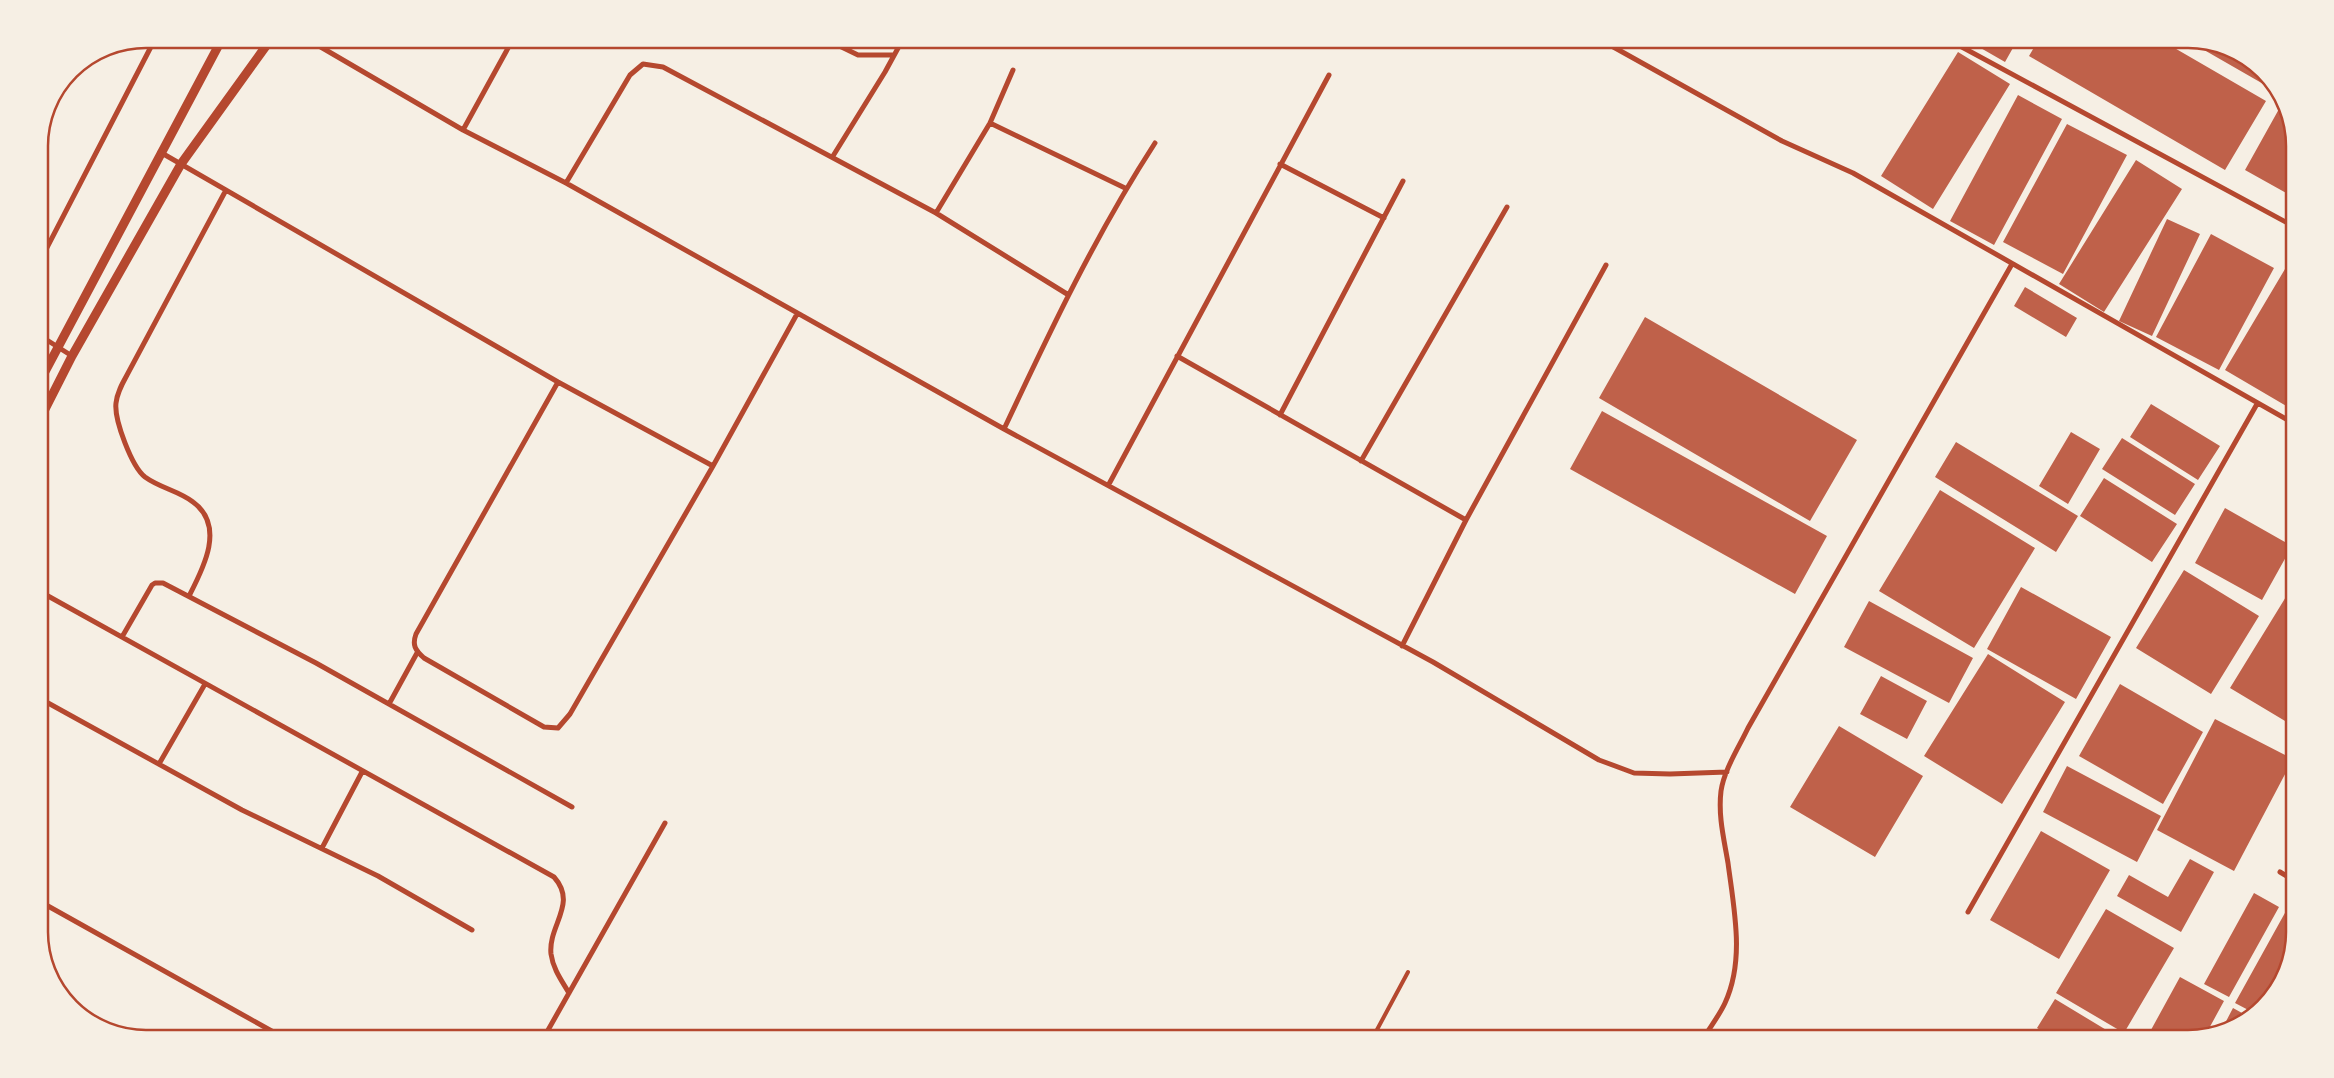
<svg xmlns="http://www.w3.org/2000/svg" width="2334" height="1078" font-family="'DejaVu Sans',sans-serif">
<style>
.building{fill:#bf614a}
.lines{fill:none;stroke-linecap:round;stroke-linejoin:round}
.service{stroke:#b5482f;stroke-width:4}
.minor{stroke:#b5482f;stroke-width:5}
.tertiary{stroke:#b5482f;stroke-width:9}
.rim{fill:none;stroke:#b5482f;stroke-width:2.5}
</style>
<rect width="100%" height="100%" fill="#f6efe4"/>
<!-- building -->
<path class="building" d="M1965,39h53l-13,23z
M2039,39h120l107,62 -41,69 -196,-114z
M2185,39l44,8 48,39 2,7z
M1958,52l52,32 -77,125 -52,-33z
M2018,95l44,24 -68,126 -44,-24z
M2279,109l7,4 9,26v59l-50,-28z
M2067,124l60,31 -64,119 -60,-32z
M2136,160l46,29 -78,123 -45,-28z
M2167,219l33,15 -48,102 -33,-15z
M2211,234l63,34 -55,102 -63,-33z
M2285,269l10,6v136l-70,-41z
M2025,287l52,31 -11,19 -52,-31z
M1645,317l212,123 -47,81 -211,-123z
M2151,404l69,42 -22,34 -68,-43z
M1602,411l225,125 -32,58 -225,-125z
M2071,432l29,17 -32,55 -29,-18z
M2122,438l73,46 -20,31 -73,-46z
M1956,442l122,74 -22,36 -121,-75z
M2104,478l73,46 -25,38 -72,-46z
M1940,490l95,58 -61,100 -95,-57z
M2225,508l67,38 -30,54 -67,-37z
M2184,570l75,46 -48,78 -75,-46z
M2295,582v145l-65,-39z
M2021,587l90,50 -35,62 -89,-50z
M1869,601l104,57 -24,45 -105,-56z
M1988,654l77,48 -63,102 -78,-48z
M1881,676l46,25 -20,38 -47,-25z
M2120,684l83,48 -40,72 -84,-48z
M2215,719l78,40 -59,112 -77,-41z
M1839,726l84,50 -48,81 -85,-50z
M2067,766l94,50 -24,46 -94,-50z
M2041,831l69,39 -51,89 -69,-39z
M2190,859l24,13 -33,60 -64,-36 12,-21 39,22z
M2254,893l25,14 -50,90 -25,-13z
M2106,909l68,39 -50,85 -68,-40z
M2286,911l9,5v16l-8,41 -33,40 -19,-10z
M2180,977l44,24 -18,33 -18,5h-42z
M2055,999l63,38 -1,2h-62l-18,-11z
M2233,1008l18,10 -3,3 -26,8z
M2031,1031l14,8h-19z"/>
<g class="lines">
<!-- service -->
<path class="service" d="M1372,1039l36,-67"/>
<!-- minor -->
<path class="minor" d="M307,39l156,91 103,53 438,246 429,233 166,98 35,13 36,1 57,-2
M825,39l33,16h36
M1599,39l183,102 71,32 442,251
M1947,39l348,188
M990,123l135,65
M463,130l50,-91
M160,152l398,230 155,84
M833,156l52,-84 18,-33
M1280,164l104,54
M566,183l64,-108 13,-11 20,3 273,146 131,81
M936,213l54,-90 23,-53
M39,263l116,-224
M39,335l33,21
M1177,356l289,164
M558,382l-142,252c-4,11 -1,16 8,24l120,69 14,1 12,-14 143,-248 84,-152
M1280,415l123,-234
M1004,429c46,-98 92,-195 151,-286
M1361,461l146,-254
M1109,484l220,-409
M39,591l515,286c24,27 -6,48 -3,77 2,15 11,27 18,39
M189,596c14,-27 37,-70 4,-94 -14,-11 -33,-14 -48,-25 -13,-10 -31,-57 -29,-74 1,-10 6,-19 11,-28l99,-185
M122,637l30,-52 3,-2h8l153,80 256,144
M1402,646l64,-126 140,-255
M39,698l203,112 136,66 94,54
M389,704l28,-51
M159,764l46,-80
M322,848l40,-76
M2280,872l15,9
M39,901l247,138
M1968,912l289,-508
M543,1039l122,-216
M1703,1039c7,-12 16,-23 22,-36 20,-43 9,-94 3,-140 -4,-24 -10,-47 -7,-72 3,-21 18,-44 27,-63l264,-464"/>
<!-- tertiary -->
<path class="tertiary" d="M39,383l183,-344
M39,421l33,-65 109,-192 90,-125"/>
</g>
<!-- crop -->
<path d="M0 0H2334V1078H0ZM146 48H2188A98 98 0 0 1 2286 146V932A98 98 0 0 1 2188 1030H146A98 98 0 0 1 48 932V146A98 98 0 0 1 146 48Z" fill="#f6efe4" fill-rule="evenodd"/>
<path class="rim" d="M146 48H2188A98 98 0 0 1 2286 146V932A98 98 0 0 1 2188 1030H146A98 98 0 0 1 48 932V146A98 98 0 0 1 146 48Z"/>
</svg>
